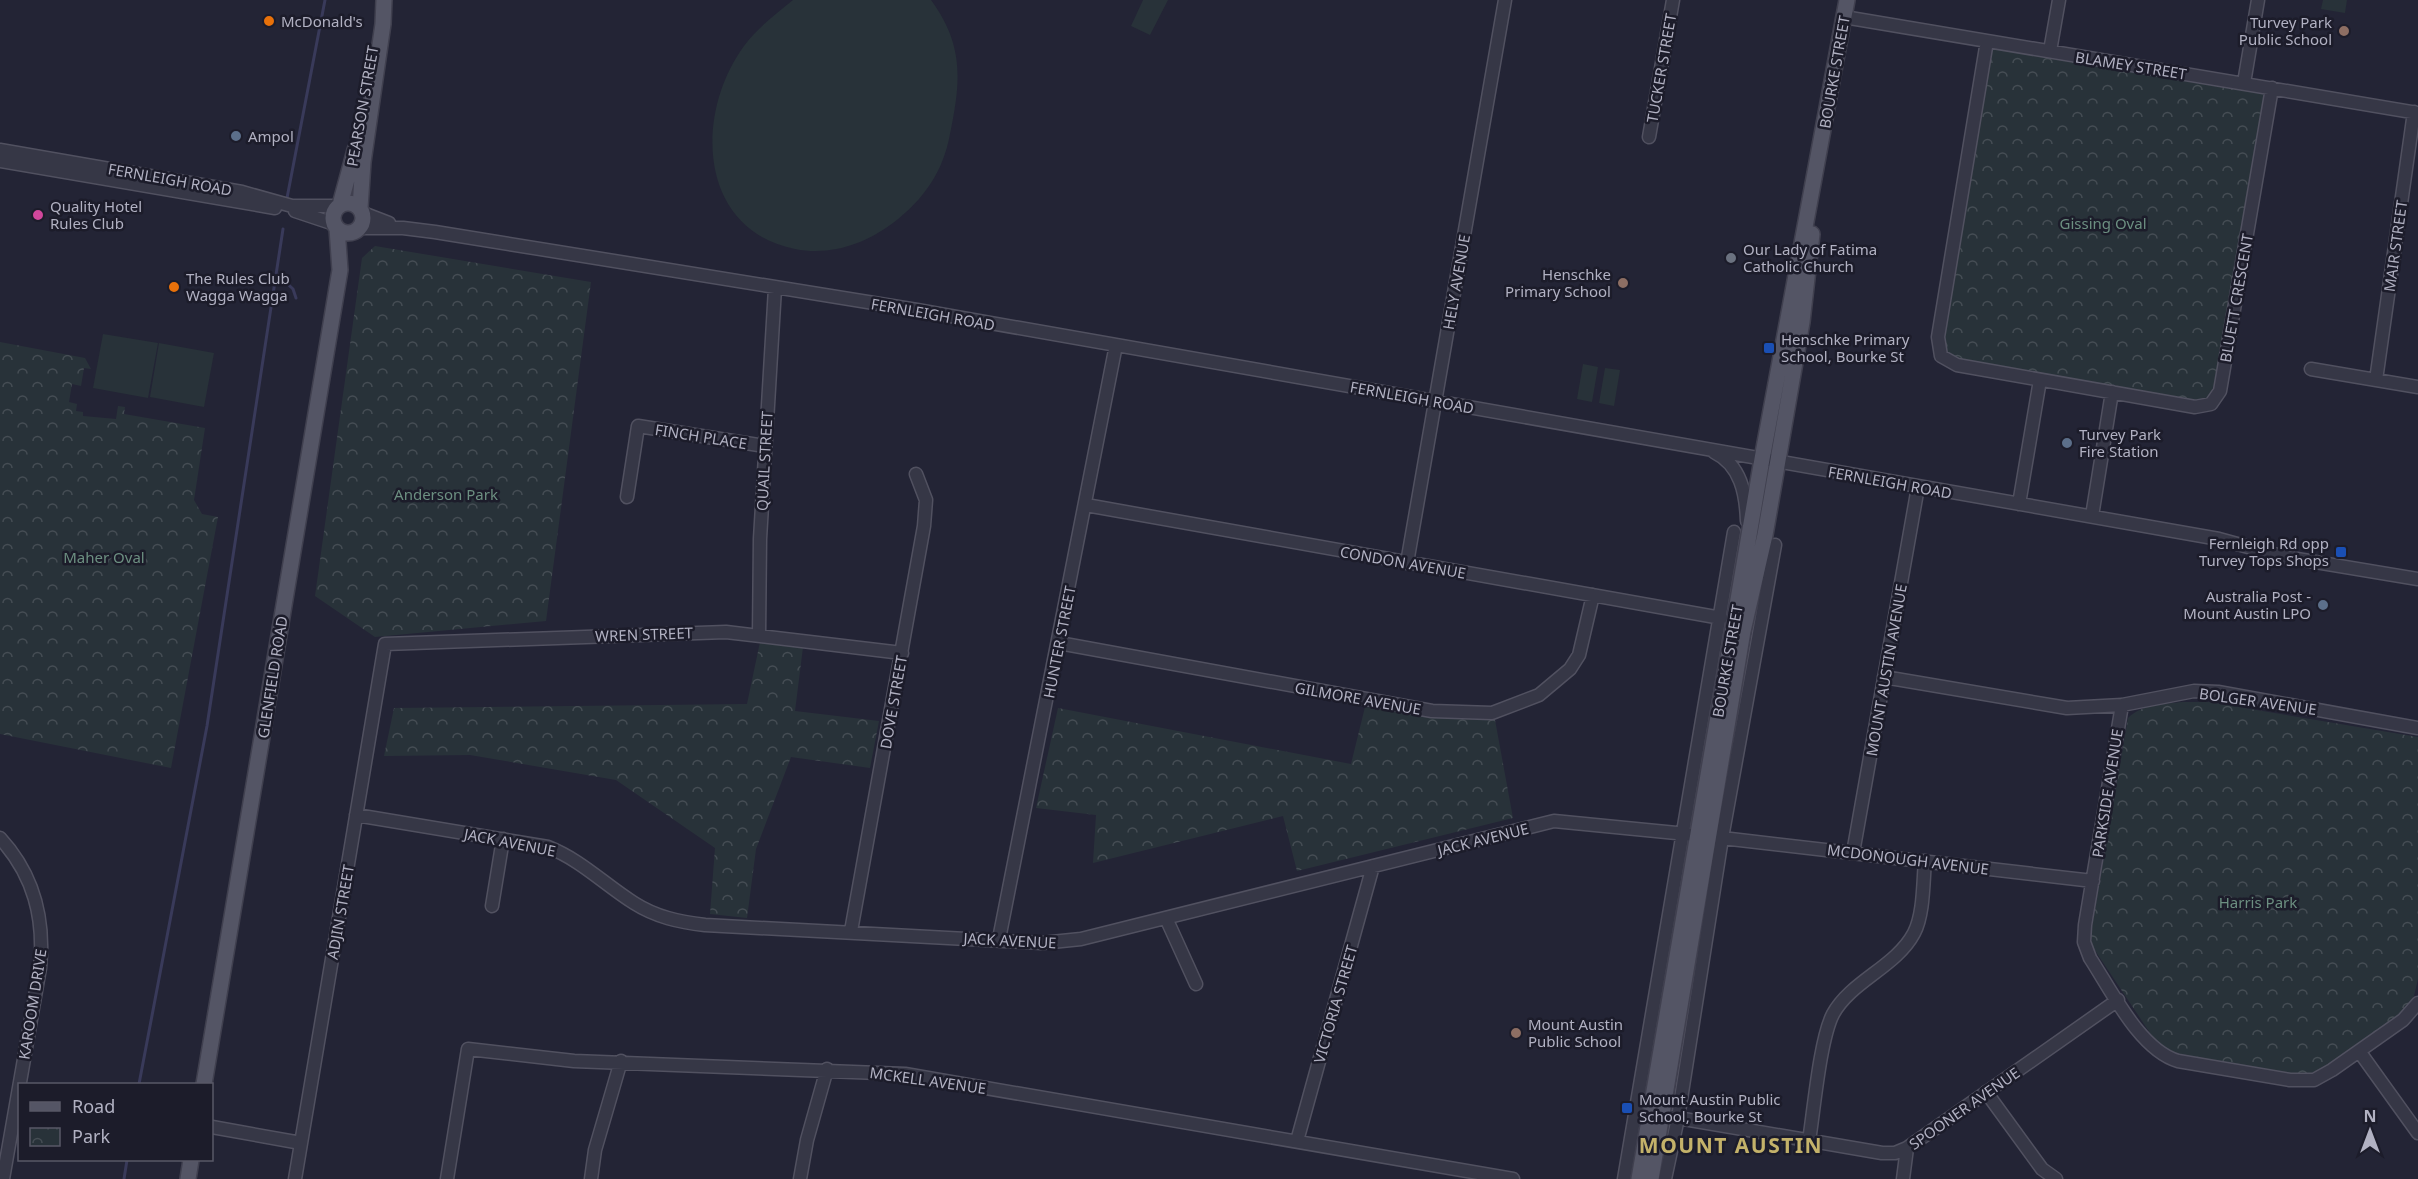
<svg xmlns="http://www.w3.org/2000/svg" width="2418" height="1179" font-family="'Noto Sans',sans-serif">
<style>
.grass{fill:#283239}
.park{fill:url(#park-crowns)}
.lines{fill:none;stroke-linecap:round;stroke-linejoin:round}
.stream{stroke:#393a5a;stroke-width:3}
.minor-casing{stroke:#515160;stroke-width:15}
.major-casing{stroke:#40404f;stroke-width:18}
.minor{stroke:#363746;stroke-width:12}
.major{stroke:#545565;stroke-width:15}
.food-dot{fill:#e8710a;stroke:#1c1c2a;stroke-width:2}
.education-dot{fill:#8d6e63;stroke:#1c1c2a;stroke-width:2}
.service-dot{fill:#5c6f8a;stroke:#1c1c2a;stroke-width:2}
.hotel-dot{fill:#d1479c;stroke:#1c1c2a;stroke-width:2}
.worship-dot{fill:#6b7280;stroke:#1c1c2a;stroke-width:2}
.transit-dot{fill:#1a4fb4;stroke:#1c1c2a;stroke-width:2}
.labels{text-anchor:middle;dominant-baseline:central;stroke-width:5;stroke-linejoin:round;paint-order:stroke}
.poi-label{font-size:15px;fill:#b1b1c2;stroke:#1c1c2a;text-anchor:start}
.street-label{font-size:15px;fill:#b1b1c2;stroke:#1c1c2a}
.park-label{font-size:15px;fill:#6c8f81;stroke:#1c1c2a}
.district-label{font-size:21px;font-weight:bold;letter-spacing:1.5px;fill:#c4b26a;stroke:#1c1c2a}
</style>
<defs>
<pattern id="park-crowns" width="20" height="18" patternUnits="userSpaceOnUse" patternTransform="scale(1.5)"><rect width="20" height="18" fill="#283239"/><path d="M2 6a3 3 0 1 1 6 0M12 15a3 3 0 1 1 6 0" fill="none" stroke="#454d54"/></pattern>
</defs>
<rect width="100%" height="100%" fill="#232435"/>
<!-- grass -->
<path class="grass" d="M793,0h138c33,45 30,81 19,134 -7,38 -26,65 -57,89 -28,21 -62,33 -98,26 -97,-19 -101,-135 -51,-203 13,-18 32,-32 49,-46z
M1143,0h25l-18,35 -19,-9z
M2323,0h24l-2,13 -24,-4z
M103,334l55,9 -10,55 -55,-10z
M159,343l55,10 -10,54 -54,-10z
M1583,364l15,3 -6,35 -15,-3z
M1605,368l15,2 -6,36 -15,-3z"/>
<!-- park -->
<path class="park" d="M1987,41l285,47 -61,316 -263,-42 -10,-25z
M375,246l216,36 -45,339 -171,16 -60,-41 47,-338z
M0,342l85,16 6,11 -7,-1 -3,18 -9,-2 -3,18 8,2 -1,7 7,1v4l33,3 2,-13 7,1 -1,7 81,14 -11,72 8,14 16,3 -47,251 -171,-34z
M760,642l43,5 -8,64 84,10 -9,47 -79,-11 -35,92 -9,69 -37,-4 5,-66 -99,-68 -146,-25 -86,1 10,-48 353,-4z
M2183,702h26l209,35v242l-6,25 -8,9 -82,58 -13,4 -15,-1 -116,-20 -14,-5 -10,-10 -62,-93 -1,-14 37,-214c14,-14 36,-14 55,-16z
M1365,707l85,11 45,2 18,98 -216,53 -14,-55 -190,47 3,-48 -60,-7 22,-100 293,56z"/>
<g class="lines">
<!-- stream -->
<path class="stream" d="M287,198l38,-198
M277,274l16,15 3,9
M139,1084l68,-358 76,-497
M124,1179l3,-19"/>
<defs>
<path id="minor" d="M1844,17l574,96
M1987,41l-49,296 3,19 16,9 238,42 16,-3 9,-13 52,-303
M2050,51l9,-51
M2244,83l14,-83
M1649,137l24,-137
M0,150l242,42 50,14h47
M0,161l275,47
M295,211l39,13
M363,213l26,10
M360,228h43l32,4 482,78 1302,229 66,18 133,22
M2311,369l107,18
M2376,380l38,-268
M1714,452c27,13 32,42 33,69
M627,497l11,-71 127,20
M2019,504l21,-124
M1086,505l635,113
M2092,516l20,-124
M1407,563l98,-563
M759,635l1,-96 15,-251
M1059,643l373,68 60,2 47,-18 31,-26 9,-14 14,-60
M1884,677l183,31 55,-3 72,-14 24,1 200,36
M2122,705l-37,220 -1,17 6,16c21,32 50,92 88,103l112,19h24l18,-10 71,-50 15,-17
M356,815l192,32c33,13 56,37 86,56 22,14 45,19 71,22l337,18 39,-4 473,-118 153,15
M0,838c34,37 45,80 40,130l-37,211
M1722,838l371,43
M1853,853l65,-366
M492,906l11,-67
M1166,918l30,66
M851,931l73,-405 2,-26 -10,-26
M999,939l117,-594
M2359,1051l59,82
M1986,1092l56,77 14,10
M1672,1117l210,36h13l12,-5 211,-148
M212,1127l89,16
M1297,1141l76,-275
M1809,1141c5,-32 11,-102 24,-127 18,-33 63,-47 81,-81 10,-19 9,-51 11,-72
M295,1179l90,-535 341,-12 176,21
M447,1179l21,-130 106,12 331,13 608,105
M591,1179l4,-29 26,-89
M800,1179l7,-39 20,-71
M1624,1179l110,-647
M1665,1179l13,-61 44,-280 53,-293
M1903,1179l4,-31"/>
<path id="major" d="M333 218a15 15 0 1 1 30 0a15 15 0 1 1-30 0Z
M340,205l15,-55
M360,208l3,-46 20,-138 1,-24
M204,1084l136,-814 -3,-42
M188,1179l3,-19
M1639,1179l123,-720 85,-459
M1651,1179l92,-548 22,-96 37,-213 10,-88"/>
</defs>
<!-- minor casing -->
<use href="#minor" class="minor-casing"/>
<!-- major casing -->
<use href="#major" class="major-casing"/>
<!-- minor -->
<use href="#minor" class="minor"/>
<!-- major -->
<use href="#major" class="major"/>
</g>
<!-- markers -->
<g class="food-dot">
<circle cx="269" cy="21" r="6"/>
<circle cx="174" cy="287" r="6"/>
</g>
<g class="education-dot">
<circle cx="2344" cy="31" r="6"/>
<circle cx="1623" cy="283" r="6"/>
<circle cx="1516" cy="1033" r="6"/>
</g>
<g class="service-dot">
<circle cx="236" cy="136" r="6"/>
<circle cx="2067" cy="443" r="6"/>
<circle cx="2323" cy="605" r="6"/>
</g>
<circle class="hotel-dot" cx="38" cy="215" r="6"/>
<circle class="worship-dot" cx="1731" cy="258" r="6"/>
<g class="transit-dot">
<rect x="1763" y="342" width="12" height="12" rx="3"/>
<rect x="2335" y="546" width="12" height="12" rx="3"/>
<rect x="1621" y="1102" width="12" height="12" rx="3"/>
</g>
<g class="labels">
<!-- poi labels -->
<g class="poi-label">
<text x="281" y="21">McDonald's</text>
<text x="2332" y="22" text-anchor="end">Turvey Park<tspan x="2332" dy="17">Public School</tspan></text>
<text x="248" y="136">Ampol</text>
<text x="50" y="206">Quality Hotel<tspan x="50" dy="17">Rules Club</tspan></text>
<text x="1743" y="249">Our Lady of Fatima<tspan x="1743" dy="17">Catholic Church</tspan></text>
<text x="1611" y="274" text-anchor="end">Henschke<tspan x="1611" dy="17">Primary School</tspan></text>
<text x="186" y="278">The Rules Club<tspan x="186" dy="17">Wagga Wagga</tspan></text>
<text x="1781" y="339">Henschke Primary<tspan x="1781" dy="17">School, Bourke St</tspan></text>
<text x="2079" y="434">Turvey Park<tspan x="2079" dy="17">Fire Station</tspan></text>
<text x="2329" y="543" text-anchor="end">Fernleigh Rd opp<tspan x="2329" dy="17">Turvey Tops Shops</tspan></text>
<text x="2311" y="596" text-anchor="end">Australia Post -<tspan x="2311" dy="17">Mount Austin LPO</tspan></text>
<text x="1528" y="1024">Mount Austin<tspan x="1528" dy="17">Public School</tspan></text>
<text x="1639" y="1099">Mount Austin Public<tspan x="1639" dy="17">School, Bourke St</tspan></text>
</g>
<!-- street labels -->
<g class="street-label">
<text transform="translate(2131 65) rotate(9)">BLAMEY STREET</text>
<text transform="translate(1661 68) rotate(-80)">TUCKER STREET</text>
<text transform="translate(1834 72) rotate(-80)">BOURKE STREET</text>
<text transform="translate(362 106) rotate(-80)">PEARSON STREET</text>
<text transform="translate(170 179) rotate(10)">FERNLEIGH ROAD</text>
<text transform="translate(2395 246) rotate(-82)">MAIR STREET</text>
<text transform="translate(1456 282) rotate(-80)">HELY AVENUE</text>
<text transform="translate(2236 298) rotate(-80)">BLUETT CRESCENT</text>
<text transform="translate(933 314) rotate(10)">FERNLEIGH ROAD</text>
<text transform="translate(1412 397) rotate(10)">FERNLEIGH ROAD</text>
<text transform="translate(701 436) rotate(9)">FINCH PLACE</text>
<text transform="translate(764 461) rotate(-87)">QUAIL STREET</text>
<text transform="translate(1890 482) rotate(10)">FERNLEIGH ROAD</text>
<text transform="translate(1403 562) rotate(10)">CONDON AVENUE</text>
<text transform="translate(644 634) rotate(-2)">WREN STREET</text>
<text transform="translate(1059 642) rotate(-79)">HUNTER STREET</text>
<text transform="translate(1727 661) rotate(-80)">BOURKE STREET</text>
<text transform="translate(1886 670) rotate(-80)">MOUNT AUSTIN AVENUE</text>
<text transform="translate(272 677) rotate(-81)">GLENFIELD ROAD</text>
<text transform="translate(1358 698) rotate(10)">GILMORE AVENUE</text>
<text transform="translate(2258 701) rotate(8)">BOLGER AVENUE</text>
<text transform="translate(893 702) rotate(-80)">DOVE STREET</text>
<text transform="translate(2107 793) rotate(-81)">PARKSIDE AVENUE</text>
<text transform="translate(1483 839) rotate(-14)">JACK AVENUE</text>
<text transform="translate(510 842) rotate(11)">JACK AVENUE</text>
<text transform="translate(1908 859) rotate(7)">MCDONOUGH AVENUE</text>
<text transform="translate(340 912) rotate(-80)">ADJIN STREET</text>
<text transform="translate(1010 940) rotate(3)">JACK AVENUE</text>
<text transform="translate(32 1004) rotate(-81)">KAROOM DRIVE</text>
<text transform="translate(1335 1004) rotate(-74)">VICTORIA STREET</text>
<text transform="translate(928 1080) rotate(8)">MCKELL AVENUE</text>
<text transform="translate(1964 1108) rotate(-35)">SPOONER AVENUE</text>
</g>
<!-- park labels -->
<g class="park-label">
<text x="2103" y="223">Gissing Oval</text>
<text x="446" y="494">Anderson Park</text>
<text x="104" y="557">Maher Oval</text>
<text x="2258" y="902">Harris Park</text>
</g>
<!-- district labels -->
<g class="district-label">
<text x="1731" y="1145">MOUNT AUSTIN</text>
</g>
</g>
<!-- legend -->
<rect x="18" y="1083" width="195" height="78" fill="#1c1c2a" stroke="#585867" stroke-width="1.5"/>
<rect x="30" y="1102" width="30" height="9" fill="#545565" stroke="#585867" stroke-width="1.5"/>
<text x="72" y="1113" font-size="18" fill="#b1b1c2">Road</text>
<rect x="30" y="1128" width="30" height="18" fill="url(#park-crowns)" stroke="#585867" stroke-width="1.5"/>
<text x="72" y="1143" font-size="18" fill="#b1b1c2">Park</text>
<!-- north arrow -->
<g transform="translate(2370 1131)" stroke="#1c1c2a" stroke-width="4.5" paint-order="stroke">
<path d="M0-4.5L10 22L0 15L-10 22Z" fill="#b1b1c2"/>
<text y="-9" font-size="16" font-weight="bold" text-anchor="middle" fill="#b1b1c2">N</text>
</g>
</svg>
